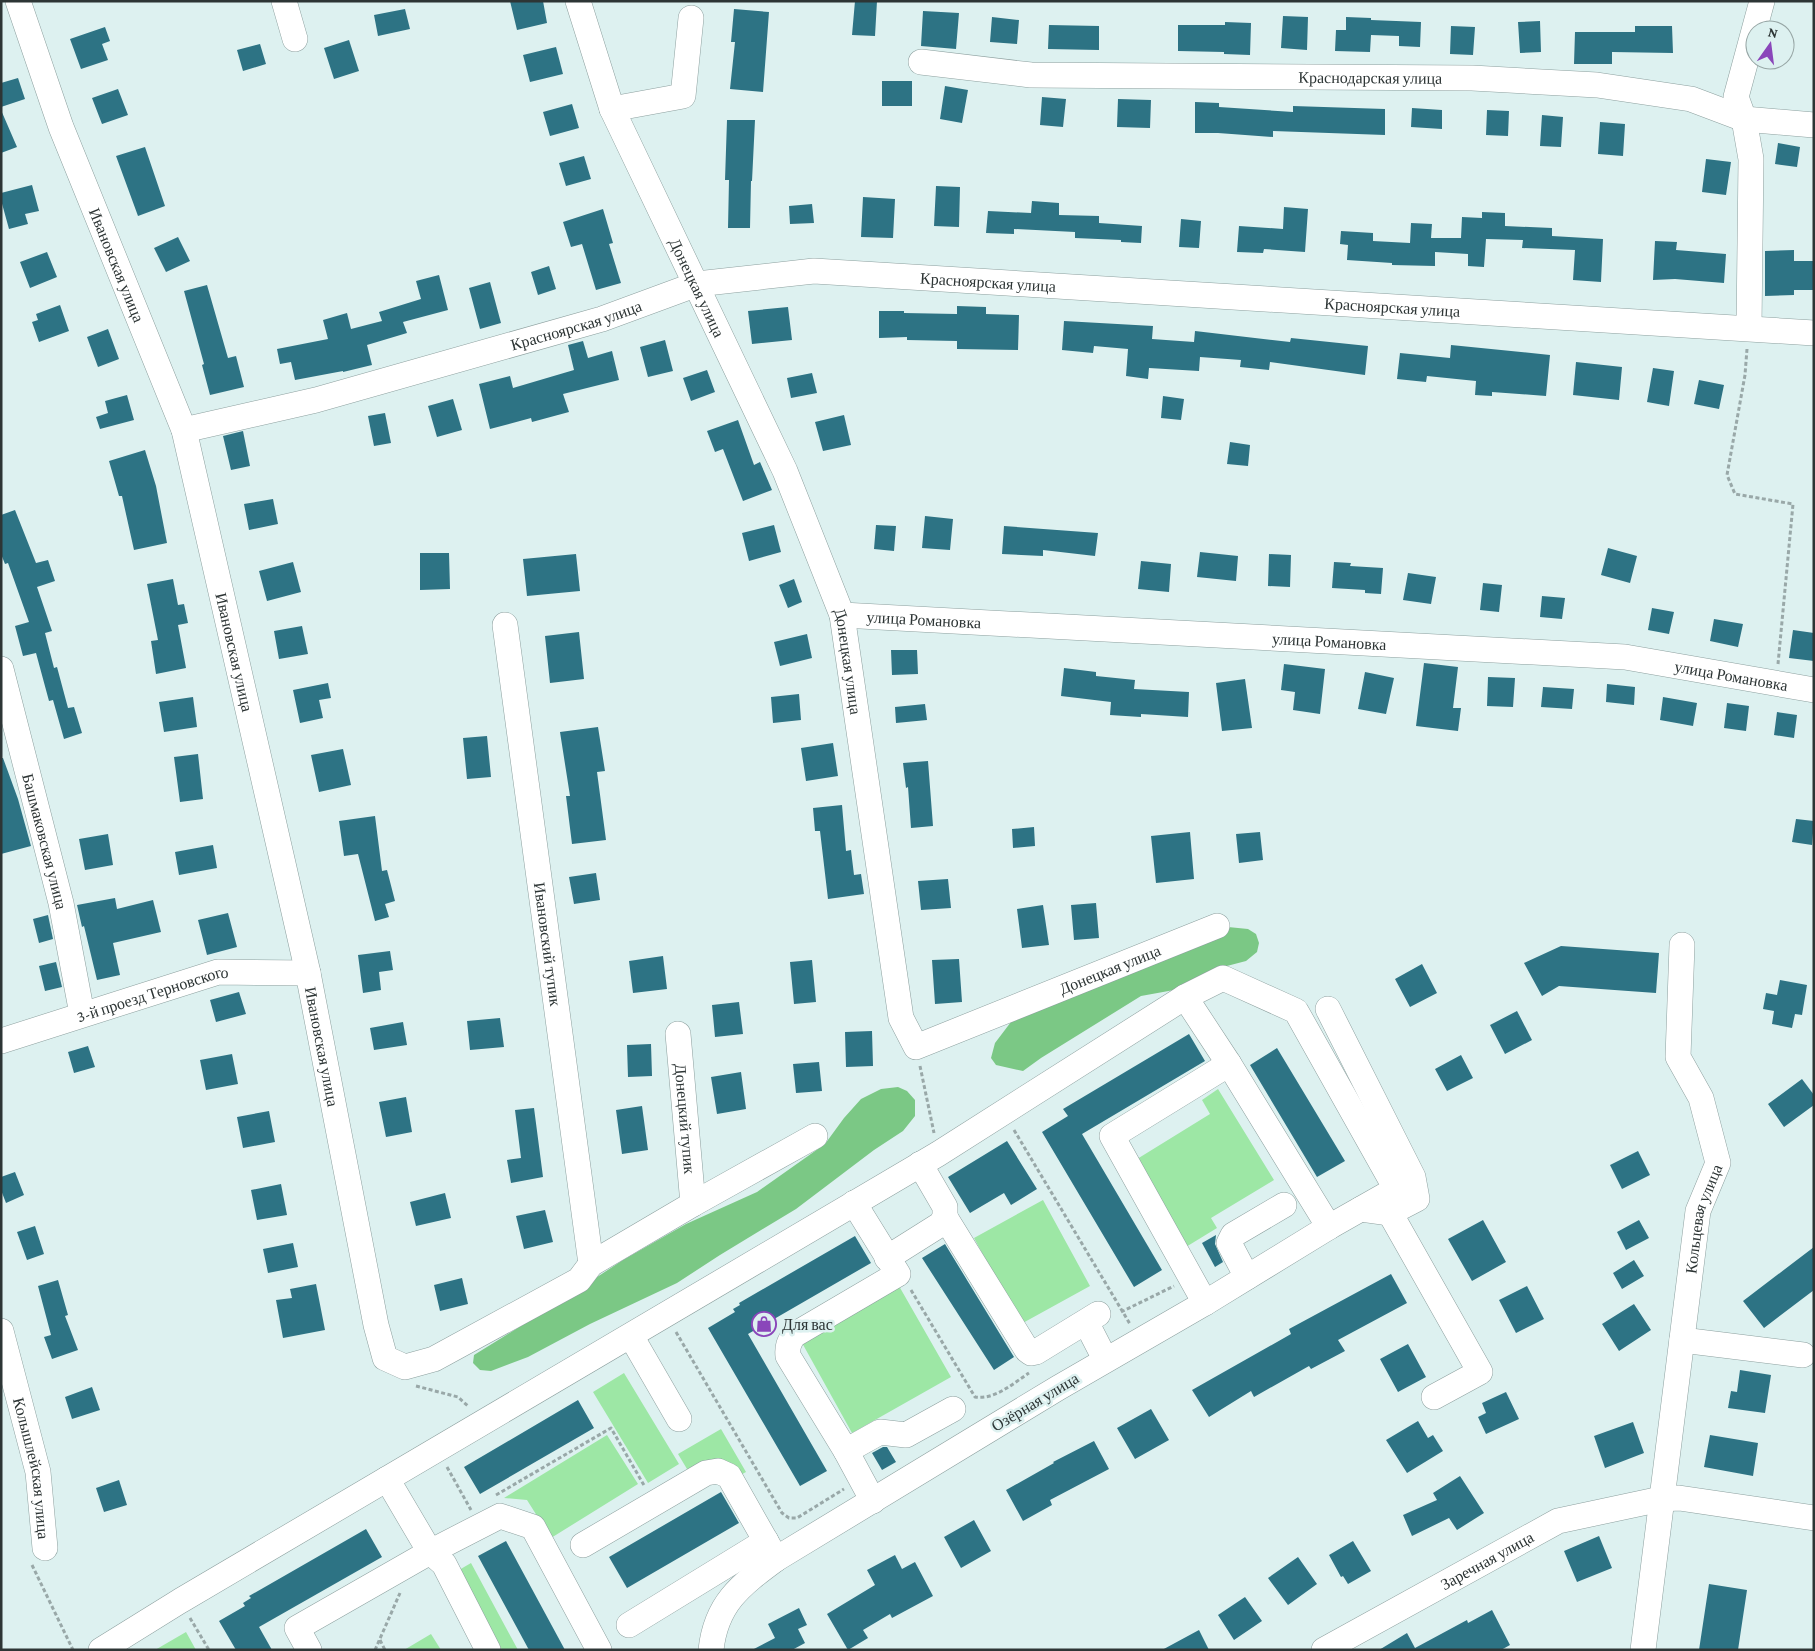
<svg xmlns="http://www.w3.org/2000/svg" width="1815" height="1651" font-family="'Crimson Pro',serif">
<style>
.green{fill:#9de7a5}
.forest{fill:#7bc885}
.building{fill:#2d7384}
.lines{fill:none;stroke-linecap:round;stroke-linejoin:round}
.minor-casing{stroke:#8da09f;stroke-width:26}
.path{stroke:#99a8a8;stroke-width:3;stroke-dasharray:4 2.5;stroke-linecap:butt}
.minor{stroke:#fff;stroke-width:25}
.labels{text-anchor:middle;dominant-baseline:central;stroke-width:5;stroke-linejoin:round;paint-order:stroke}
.street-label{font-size:16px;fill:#2d3535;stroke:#ddf1f0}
.poi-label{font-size:16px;fill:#2d3535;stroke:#ddf1f0;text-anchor:start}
</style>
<rect width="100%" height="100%" fill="#ddf1f0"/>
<!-- green -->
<path class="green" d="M1218,1089l56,91 -63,38 6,10 -36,22 -52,-86 81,-50 -8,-14z
M1043,1200l47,86 -69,38 -47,-86z
M899,1286l52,91 -99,56 -51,-92z
M624,1373l55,91 -31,19 -55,-91z
M721,1429l25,43 -24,13 -32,-11 -12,-20z
M607,1435l31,49 -87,54 -24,-38 -23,-2z
M471,1563l47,87h-16l-43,-80z
M186,1632l10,18h-41z
M431,1634l10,16h-37z"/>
<!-- forest -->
<path class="forest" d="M1228,927l20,2 8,5 3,9 -2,9 -11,9 -23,6 -38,21 -44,8 -100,62 -18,13 -27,-6 -5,-7 4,-15 19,-25z
M898,1087l9,4 8,9v16l-12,15 -29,19 -78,59 -76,46 -43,28 -87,41 -62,33 -37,14 -11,-1 -7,-7 1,-8 79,-49 70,-46 63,-36 71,-32 68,-48 19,-26 17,-19 20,-10z"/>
<!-- building -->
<path class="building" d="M510,1h33l4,22 -30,7z
M855,1h22l-2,35 -23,-1z
M405,9l5,20 -32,7 -4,-21z
M734,9l35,3 -6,80 -33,-3 5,-47h-4z
M923,11l36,2 -3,36 -35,-3z
M1283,16l25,1 -1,33 -26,-2z
M992,17l27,3 -2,24 -27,-2z
M1346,17l25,1v2l50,2 -1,25 -21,-1v-10l-28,-1 -1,17 -35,-1 1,-21h10z
M1540,21l1,31 -21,1 -2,-31z
M1225,22l26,1 -1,32 -26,-1v-2l-46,-1v-26h47z
M1049,25l50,1v24l-51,-1z
M1451,26l24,1 -2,28 -23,-1z
M1635,26h37l1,27 -61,-1v12h-38l1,-32h60z
M105,27l5,14 -8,3 6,16 -27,9 -11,-30z
M349,40l10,31 -25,8 -10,-31z
M260,44l6,20 -23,7 -6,-21z
M556,47l7,27 -33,8 -7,-27z
M18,78l7,21 -24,8v-24z
M882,81h30v25h-30z
M945,86l23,4 -6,33 -22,-4z
M118,89l10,26 -26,9 -10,-26z
M1042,97l24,2 -3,28 -23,-2z
M1118,99l33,1 -1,28 -33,-1z
M1195,102l24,1v4l74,5v-6l92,3v26l-112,-4v6l-55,-4h-23z
M572,104l7,24 -29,8 -7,-24z
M1412,108l30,2v19l-31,-2z
M1,110l16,37 -16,6z
M1487,110l22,1 -1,25 -22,-1z
M1542,115l21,2 -2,30 -21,-1z
M727,120h28l-3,61h-1l-1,47h-22l1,-48h-4z
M1600,122l25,2 -2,32 -25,-2z
M1778,143l22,4 -3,20 -22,-3z
M145,147l20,59 -27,10 -22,-60z
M584,156l7,23 -25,7 -7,-23z
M1706,159l25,3 -5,33 -24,-3z
M32,185l7,26 -14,3 3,10 -19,5 -8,-29v-7z
M936,186l24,1 -1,40 -25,-1z
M863,197l32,2 -2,39 -32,-1z
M1032,201l27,2v12l40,1v7l43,3 -1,17 -20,-1v-2l-46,-2v-6l-61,-3v5l-28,-1 2,-22 43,2z
M812,204l2,19 -24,1 -1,-18z
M1284,207l24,2 -3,43 -41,-3 -1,4 -26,-1 2,-26 44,3z
M603,209l10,34 -4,1 12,39 -25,7 -14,-46 -11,3 -8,-25z
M1482,212l23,1v13l47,2v8l51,3 -2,43 -28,-2 2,-30 -53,-2 1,-8 -37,-1 -2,28 -16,-1v-12l-33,-2v14l-43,-1v-2l-45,-3 1,-15 -8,-1 1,-13 32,2v8l37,2 1,-20 21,1 -1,14h30l1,-21 20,1z
M1181,219l20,2 -2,27 -20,-1z
M178,237l12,24 -24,11 -12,-24z
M1655,241l22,1 -1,8 50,4 -2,29 -49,-4 -22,1z
M1794,250v11h20v29h-20v5l-29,1v-45z
M47,252l10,25 -27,11 -10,-26z
M549,266l7,23 -18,6 -7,-23z
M439,275l9,35 -45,12 4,11 -40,12 5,20 -29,7v-1l-48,9 -4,-18 -11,2 -3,-15 51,-10 -5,-19 24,-7 4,16 31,-8 -3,-9 42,-13 -5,-18z
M490,282l11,41 -21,6 -11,-41z
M207,285l21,73 8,-2 8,31 -34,8 -8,-30 2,-1 -20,-73z
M60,305l9,26 -30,11 -7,-20 6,-2 -2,-6z
M957,306l29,1v7l33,1 -1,35 -61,-1v-8l-50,-1v-3l-28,1v-27h25v2l53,1z
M788,307l4,33 -40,4 -4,-33z
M1064,321l89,5 -1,13 42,3 1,-11 95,11 1,-4 77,8 -3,29 -95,-13 -1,8 -29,-3 1,-7 -41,-3 -1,14 -50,-3 -1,11 -22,-3 2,-27 -34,-3 -1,7 -31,-3z
M108,329l11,30 -21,8 -11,-30z
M665,340l8,31 -25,6 -8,-30z
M583,341l5,17 24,-7 7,29 -56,14 6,18 -37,10 -1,-4 -41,11 -11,-45 31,-8 3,12 61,-18 -6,-25z
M1451,345l99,10 -4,41 -54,-4v4l-17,-1 1,-14 -49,-5 -1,6 -29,-3 3,-26 50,5z
M1576,362l46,5 -3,33 -46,-5z
M1653,368l21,3 -5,35 -22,-4z
M707,370l8,22 -24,9 -8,-23z
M812,373l5,20 -26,5 -4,-20z
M1699,380l25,5 -5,24 -25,-5z
M127,395l7,25 -34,9 -4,-12 12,-4 -3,-12z
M1163,396l21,3 -3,21 -20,-2z
M453,399l9,31 -25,7 -9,-31z
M385,413l6,30 -17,3 -6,-30z
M844,415l7,30 -28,6 -8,-29z
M738,420l16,45 6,-3 12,28 -29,11 -20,-52 -8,3 -8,-21z
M243,431l7,35 -19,4 -8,-34z
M1230,442l20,3 -2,21 -21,-2z
M145,450l11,36 11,57 -33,7 -12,-54h-3l-10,-35z
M273,499l5,25 -29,6 -5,-26z
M15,510l21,53 12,-3 7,21 -18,6 15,44 -7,2 9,35 3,-1 11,41 6,-1 8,26 -18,6 -11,-39 -4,1 -13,-48 -13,3 -8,-30 14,-4 -21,-59 -3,1 -4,-10v-39z
M925,516l28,3 -3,31 -28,-2z
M774,525l7,27 -32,9 -7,-28z
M876,525l20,1 -2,25 -20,-2z
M1004,526l94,7 -3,23 -52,-6v6l-41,-2z
M1608,548l29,8 -7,27 -29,-8z
M1200,552l38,4 -2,25 -39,-4z
M420,553h29l1,36 -30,1z
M576,554l4,37 -53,5 -4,-37z
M1269,554l22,1 -1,32 -22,-1z
M1141,561l30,3 -2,28 -31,-3z
M293,562l8,30 -34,9 -8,-30z
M1334,562l17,1 -1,3 33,2 -2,26 -16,-1v-3l-33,-2z
M1408,573l28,4 -5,27 -28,-4z
M173,579l5,26 6,-1 4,19 -10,2 8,43 -30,6 -5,-33 7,-1 -11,-56z
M794,579l8,23 -14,6 -9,-23z
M1483,583l19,2 -3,27 -19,-2z
M1542,596l23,2 -3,21 -22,-2z
M1652,608l22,4 -5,22 -21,-4z
M1714,619l29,5 -5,23 -28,-6z
M302,626l6,28 -29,5 -5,-28z
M1793,630l21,3v28l-25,-3z
M579,632l5,47 -34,4 -5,-47z
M807,634l5,24 -32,8 -6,-24z
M891,650h26l1,24 -26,1z
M1424,663l34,4 -5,41h8l-3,23 -42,-5z
M1284,664l41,5 -5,45 -27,-4 2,-18 -14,-2z
M1064,668l32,4v4l39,4 -1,9 55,3 -1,25 -47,-3v3l-31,-2 1,-13 -50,-6z
M1365,672l29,6 -8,36 -28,-5z
M1488,677l27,1 -2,29 -26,-1z
M1245,679l7,49 -30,3 -6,-48z
M328,683l3,15 -12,2 4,18 -23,5 -7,-33z
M1607,684l28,3 -1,18 -28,-3z
M1543,687l31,2 -2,20 -31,-2z
M799,694l2,26 -28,3 -2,-26z
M193,697l4,30 -33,5 -5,-30z
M1663,697l34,6 -4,23 -33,-6z
M1727,703l22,3 -3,25 -22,-3z
M925,704l2,16 -31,3 -1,-16z
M1777,712l20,3 -3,23 -20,-3z
M598,727l7,44 -8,1 9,68 -34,4 -6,-48h4l-10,-64z
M487,736l4,41 -24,2 -4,-41z
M833,743l5,33 -32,5 -5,-33z
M343,749l8,36 -32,7 -8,-37z
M198,754l5,45 -23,3 -6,-45z
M1,758h2l15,41 13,47 -30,8z
M928,761l5,65 -22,2 -3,-41 -2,1 -3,-25z
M842,805l4,46 5,-1 3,25 7,-1 3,20 -36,5 -8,-68h-5l-2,-23z
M375,816l7,55 5,-1 8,31 -10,3 4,13 -14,4 -17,-67 -14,2 -5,-35z
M1796,819l18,2 -2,24 -20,-3z
M1034,827l1,19 -22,2 -1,-19z
M1190,832l4,47 -38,4 -5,-47z
M1260,832l3,28 -24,3 -3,-29z
M108,834l5,31 -28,5 -6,-31z
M213,845l4,23 -38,7 -4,-23z
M596,873l4,27 -26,4 -5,-27z
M948,879l3,29 -30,2 -3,-29z
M115,898l2,11 36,-9 8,32 -48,11 7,32 -23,5 -13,-54 -2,1 -5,-22z
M1096,903l3,35 -25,2 -3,-35z
M1043,905l6,40 -27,3 -5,-39z
M228,913l9,34 -30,8 -9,-35z
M48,915l5,24 -14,4 -6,-24z
M1561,946l98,7 -3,40 -97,-7 -17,10 -18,-33z
M390,951l3,19 -14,2 2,18 -18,3 -5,-38z
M663,956l4,33 -34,4 -4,-32z
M959,959l3,43 -27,2 -3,-44z
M812,960l4,42 -22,2 -4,-42z
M56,962l6,25 -17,4 -6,-25z
M1422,964l15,29 -27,14 -15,-28z
M1780,980l27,5 -5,30 -7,-1 -3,14 -20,-4 2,-13 -11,-2 3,-16 11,2z
M239,992l7,22 -30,8 -6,-22z
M739,1002l4,32 -28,3 -3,-32z
M1517,1011l15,29 -27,14 -15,-29z
M500,1018l4,29 -34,3 -3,-29z
M403,1022l4,23 -33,5 -4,-22z
M872,1031l1,35 -27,1 -1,-35z
M1189,1034l16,27 -123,73 80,136 -28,17 -92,-155 26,-16 -5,-7z
M651,1044l1,32 -24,1 -1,-32z
M88,1046l7,21 -21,6 -6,-21z
M1277,1048l68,113 -28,16 -67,-112z
M232,1054l6,30 -32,6 -6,-30z
M1461,1055l12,23 -26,13 -12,-22z
M819,1062l3,29 -26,2 -3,-29z
M741,1072l5,37 -29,5 -6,-37z
M1802,1079l12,16v10l-30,22 -16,-23z
M406,1097l6,35 -26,5 -7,-35z
M642,1106l6,44 -26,4 -6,-44z
M534,1108l9,69 -32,6 -4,-23 14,-2 -6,-48z
M269,1111l6,31 -32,6 -6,-31z
M1007,1141l30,48 -26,16 -7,-12 -34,20 -22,-36z
M1638,1151l12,24 -28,14 -12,-24z
M15,1172l9,23 -18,8 -5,-13v-13z
M281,1184l6,31 -30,5 -6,-30z
M445,1193l6,25 -35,8 -6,-24z
M545,1210l8,32 -29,7 -8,-33z
M1483,1220l23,42 -34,19 -24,-42z
M1639,1220l10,18 -23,12 -9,-18z
M35,1226l9,28 -17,6 -10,-28z
M1216,1235l-1,9 8,18 -8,5 -13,-24z
M855,1236l16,27 -123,71 79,137 -27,15 -92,-158 27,-16 -2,-3 7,-4 -1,-2z
M293,1243l5,24 -30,6 -5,-24z
M945,1244l69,113 -20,13 -72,-112z
M1814,1247v43l-50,38 -21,-27z
M1634,1260l10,16 -22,13 -9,-16z
M1391,1274l16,29 -69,37 7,11 -34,18 -2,-3 -55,31 -3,-6 -42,26 -17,-27 99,-56 -2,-5z
M462,1278l6,26 -28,7 -6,-26z
M58,1280l10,35 -3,1 13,34 -26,9 -8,-22 7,-2 -13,-49z
M316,1284l9,46 -42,8 -7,-38 16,-2 -2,-9z
M1527,1286l17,33 -28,14 -17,-33z
M1634,1304l17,26 -32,21 -17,-27z
M1408,1344l18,33 -28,15 -18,-33z
M1740,1370l31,5 -6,38 -37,-5 3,-17 6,1z
M92,1387l8,23 -28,9 -7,-22z
M1506,1392l13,27 -33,15 -8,-17 8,-4 -4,-10z
M578,1400l16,28 -114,66 -16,-27z
M1151,1409l18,31 -34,19 -18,-31z
M1418,1421l10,17 5,-3 10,16 -36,22 -21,-33z
M1633,1422l11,31 -39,15 -11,-32z
M1710,1435l48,8 -5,33 -49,-9z
M1094,1441l15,28 -59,31 2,5 -29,16 -17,-31 48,-27 -1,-1z
M883,1447h4l9,15 -14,8 -10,-17z
M1460,1476l24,37 -27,17 -8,-12 -37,18 -9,-21 34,-15 -4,-7z
M119,1480l8,25 -23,7 -8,-24z
M721,1492l18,31 -112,65 -18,-31z
M974,1520l17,31 -30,17 -17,-31z
M366,1529l16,28 -123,70 13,23h-36l-17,-29 26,-15 -2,-3 8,-5 -2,-2z
M1599,1536l13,32 -35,14 -13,-31z
M506,1541l59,109h-36l-51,-94z
M1353,1541l18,30 -23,13 -5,-8 -2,1 -12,-22z
M895,1555l7,14 13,-7 18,34 -41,22 -2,-4 -27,16 5,8 -20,12 -21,-36 48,-29 -8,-15z
M1298,1557l19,27 -29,21 -20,-27z
M1709,1584l38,6 -9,60h-39z
M1245,1597l17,24 -28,19 -16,-25z
M799,1608l8,17 -9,4 7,14 -13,7h-40l23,-12 -7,-14z
M1492,1610l18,35 -9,5h-122l28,-17 8,15 52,-28 1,3z
M1199,1630l10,20h-47z"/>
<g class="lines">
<defs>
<g id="minor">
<path id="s1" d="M18,1l43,126 123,303 124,543 68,352 9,33 20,9 29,-8 145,-79 12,-16 102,-60 122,-68"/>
<path d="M284,1l11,38"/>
<path id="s2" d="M578,1l34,108 173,362 57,144 59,403 15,29 301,-121"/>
<path id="s3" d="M921,62l110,13 441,3 125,7 94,14 53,20 70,6"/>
<path d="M612,109l71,-13 8,-78"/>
<path d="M1749,327l2,-168 -7,-40 -8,-22 26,-96"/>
<path id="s4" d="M184,430l132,-30 286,-81 95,-35 117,-13 1000,62"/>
<path id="s5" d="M842,615l783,42 189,33"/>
<path id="s6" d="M505,625l86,639"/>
<path id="s7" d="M1,669l60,234 21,111"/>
<path d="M1185,997l44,67"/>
<path d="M1328,1009l85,168 4,22 -27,14 -29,-4"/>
<path id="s8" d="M678,1034l15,170"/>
<path id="s9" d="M1,1041l217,-69 90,1"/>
<path d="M854,1203l44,71 -104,61c-5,7 -7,12 -6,21l58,95 27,50"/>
<path d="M1390,1213l90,159 -46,25"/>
<path d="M945,1217l82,133 4,3 5,-1 62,-38"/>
<path d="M887,1258l54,-34 4,-7v-10l-25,-43"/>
<path d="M1247,1277l-18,-34 4,-8 51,-30"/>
<path d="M1205,1303l-93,-167 117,-72 100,163"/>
<path d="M1086,1322l19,37"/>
<path id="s10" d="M1,1331l37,141 7,76"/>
<path d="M631,1336l48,83"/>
<path d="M1682,1340l121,15"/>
<path d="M846,1451l34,-19 26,3 47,-26"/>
<path d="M387,1479l43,73 14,12 44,86"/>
<path d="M583,1545l123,-72 12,-2 11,5 47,83"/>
<path d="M629,1625l137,-84"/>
<path d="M101,1650l79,-49 758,-447 247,-157 38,-19 73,33 100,178 -67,38 -124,76 -147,85 -282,171c-35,26 -60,44 -65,91"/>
<path d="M309,1650l-12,-22 133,-76 70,-36 33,11 66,123"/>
<path id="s11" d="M1324,1650l234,-129 103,-22 18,-1 135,20"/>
<path id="s12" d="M1643,1650l55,-439 20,-48 -17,-65 -23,-41 4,-112"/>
</g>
</defs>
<!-- minor casing -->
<use href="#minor" class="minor-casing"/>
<!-- path -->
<path class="path" d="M1747,349l-2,26 -18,100 8,19 58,10 -15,160
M920,1066l14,67
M1014,1130l116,194
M911,1290l64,107c20,3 37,-13 54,-24
M1121,1312l53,-26
M676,1332l106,181 7,5h8l47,-29
M416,1386l42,11 11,10
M447,1467l24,43
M496,1495l115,-67 34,59
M32,1565l41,85
M190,1618l19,32
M380,1640l5,10
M375,1650l25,-57"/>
<!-- minor -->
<use href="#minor" class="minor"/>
</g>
<!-- icons -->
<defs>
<symbol id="shop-ring" viewBox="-11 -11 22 22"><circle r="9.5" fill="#ddf1f0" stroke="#8a46ba" stroke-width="1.5"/><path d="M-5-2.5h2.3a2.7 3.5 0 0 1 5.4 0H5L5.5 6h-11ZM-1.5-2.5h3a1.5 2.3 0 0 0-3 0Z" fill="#8a46ba"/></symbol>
</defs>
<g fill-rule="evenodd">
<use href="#shop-ring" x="750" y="1310" width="28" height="28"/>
</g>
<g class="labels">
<!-- street labels -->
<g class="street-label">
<text stroke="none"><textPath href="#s3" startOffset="450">Краснодарская улица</textPath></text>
<text stroke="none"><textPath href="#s1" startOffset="282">Ивановская улица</textPath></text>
<text stroke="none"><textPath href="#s4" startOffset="826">Красноярская улица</textPath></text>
<text stroke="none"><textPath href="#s2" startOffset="311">Донецкая улица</textPath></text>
<text stroke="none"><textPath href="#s4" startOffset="1231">Красноярская улица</textPath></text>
<text stroke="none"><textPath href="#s4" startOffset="406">Красноярская улица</textPath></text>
<text stroke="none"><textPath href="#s5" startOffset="82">улица Романовка</textPath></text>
<text stroke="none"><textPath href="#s5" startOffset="488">улица Романовка</textPath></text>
<text stroke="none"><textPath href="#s1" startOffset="688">Ивановская улица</textPath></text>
<text stroke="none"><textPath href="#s2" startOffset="716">Донецкая улица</textPath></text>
<text stroke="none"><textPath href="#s5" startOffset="892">улица Романовка</textPath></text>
<text stroke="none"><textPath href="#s7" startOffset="178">Башмаковская улица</textPath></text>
<text stroke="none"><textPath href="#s6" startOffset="322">Ивановский тупик</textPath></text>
<text stroke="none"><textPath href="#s2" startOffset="1318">Донецкая улица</textPath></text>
<text stroke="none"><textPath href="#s9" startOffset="159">3-й проезд Терновского</textPath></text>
<text stroke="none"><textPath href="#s1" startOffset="1092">Ивановская улица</textPath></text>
<text stroke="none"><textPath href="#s8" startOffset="85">Донецкий тупик</textPath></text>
<text stroke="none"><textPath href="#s12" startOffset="436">Кольцевая улица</textPath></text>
<text transform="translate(1035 1402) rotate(-31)">Озёрная улица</text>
<text stroke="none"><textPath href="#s10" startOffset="141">Колышлейская улица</textPath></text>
<text stroke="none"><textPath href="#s11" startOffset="186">Заречная улица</textPath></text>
</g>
<!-- poi labels -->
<g class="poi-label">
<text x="782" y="1324">Для вас</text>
</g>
</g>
<!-- border -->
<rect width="1815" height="1651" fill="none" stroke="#2d3535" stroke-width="5"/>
<!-- north arrow -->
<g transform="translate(1770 45) rotate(14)"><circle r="24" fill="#ddf1f0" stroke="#97a6a5"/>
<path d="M0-4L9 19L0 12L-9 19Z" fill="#8a46ba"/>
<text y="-8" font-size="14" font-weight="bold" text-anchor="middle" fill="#2d3535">N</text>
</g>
</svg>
